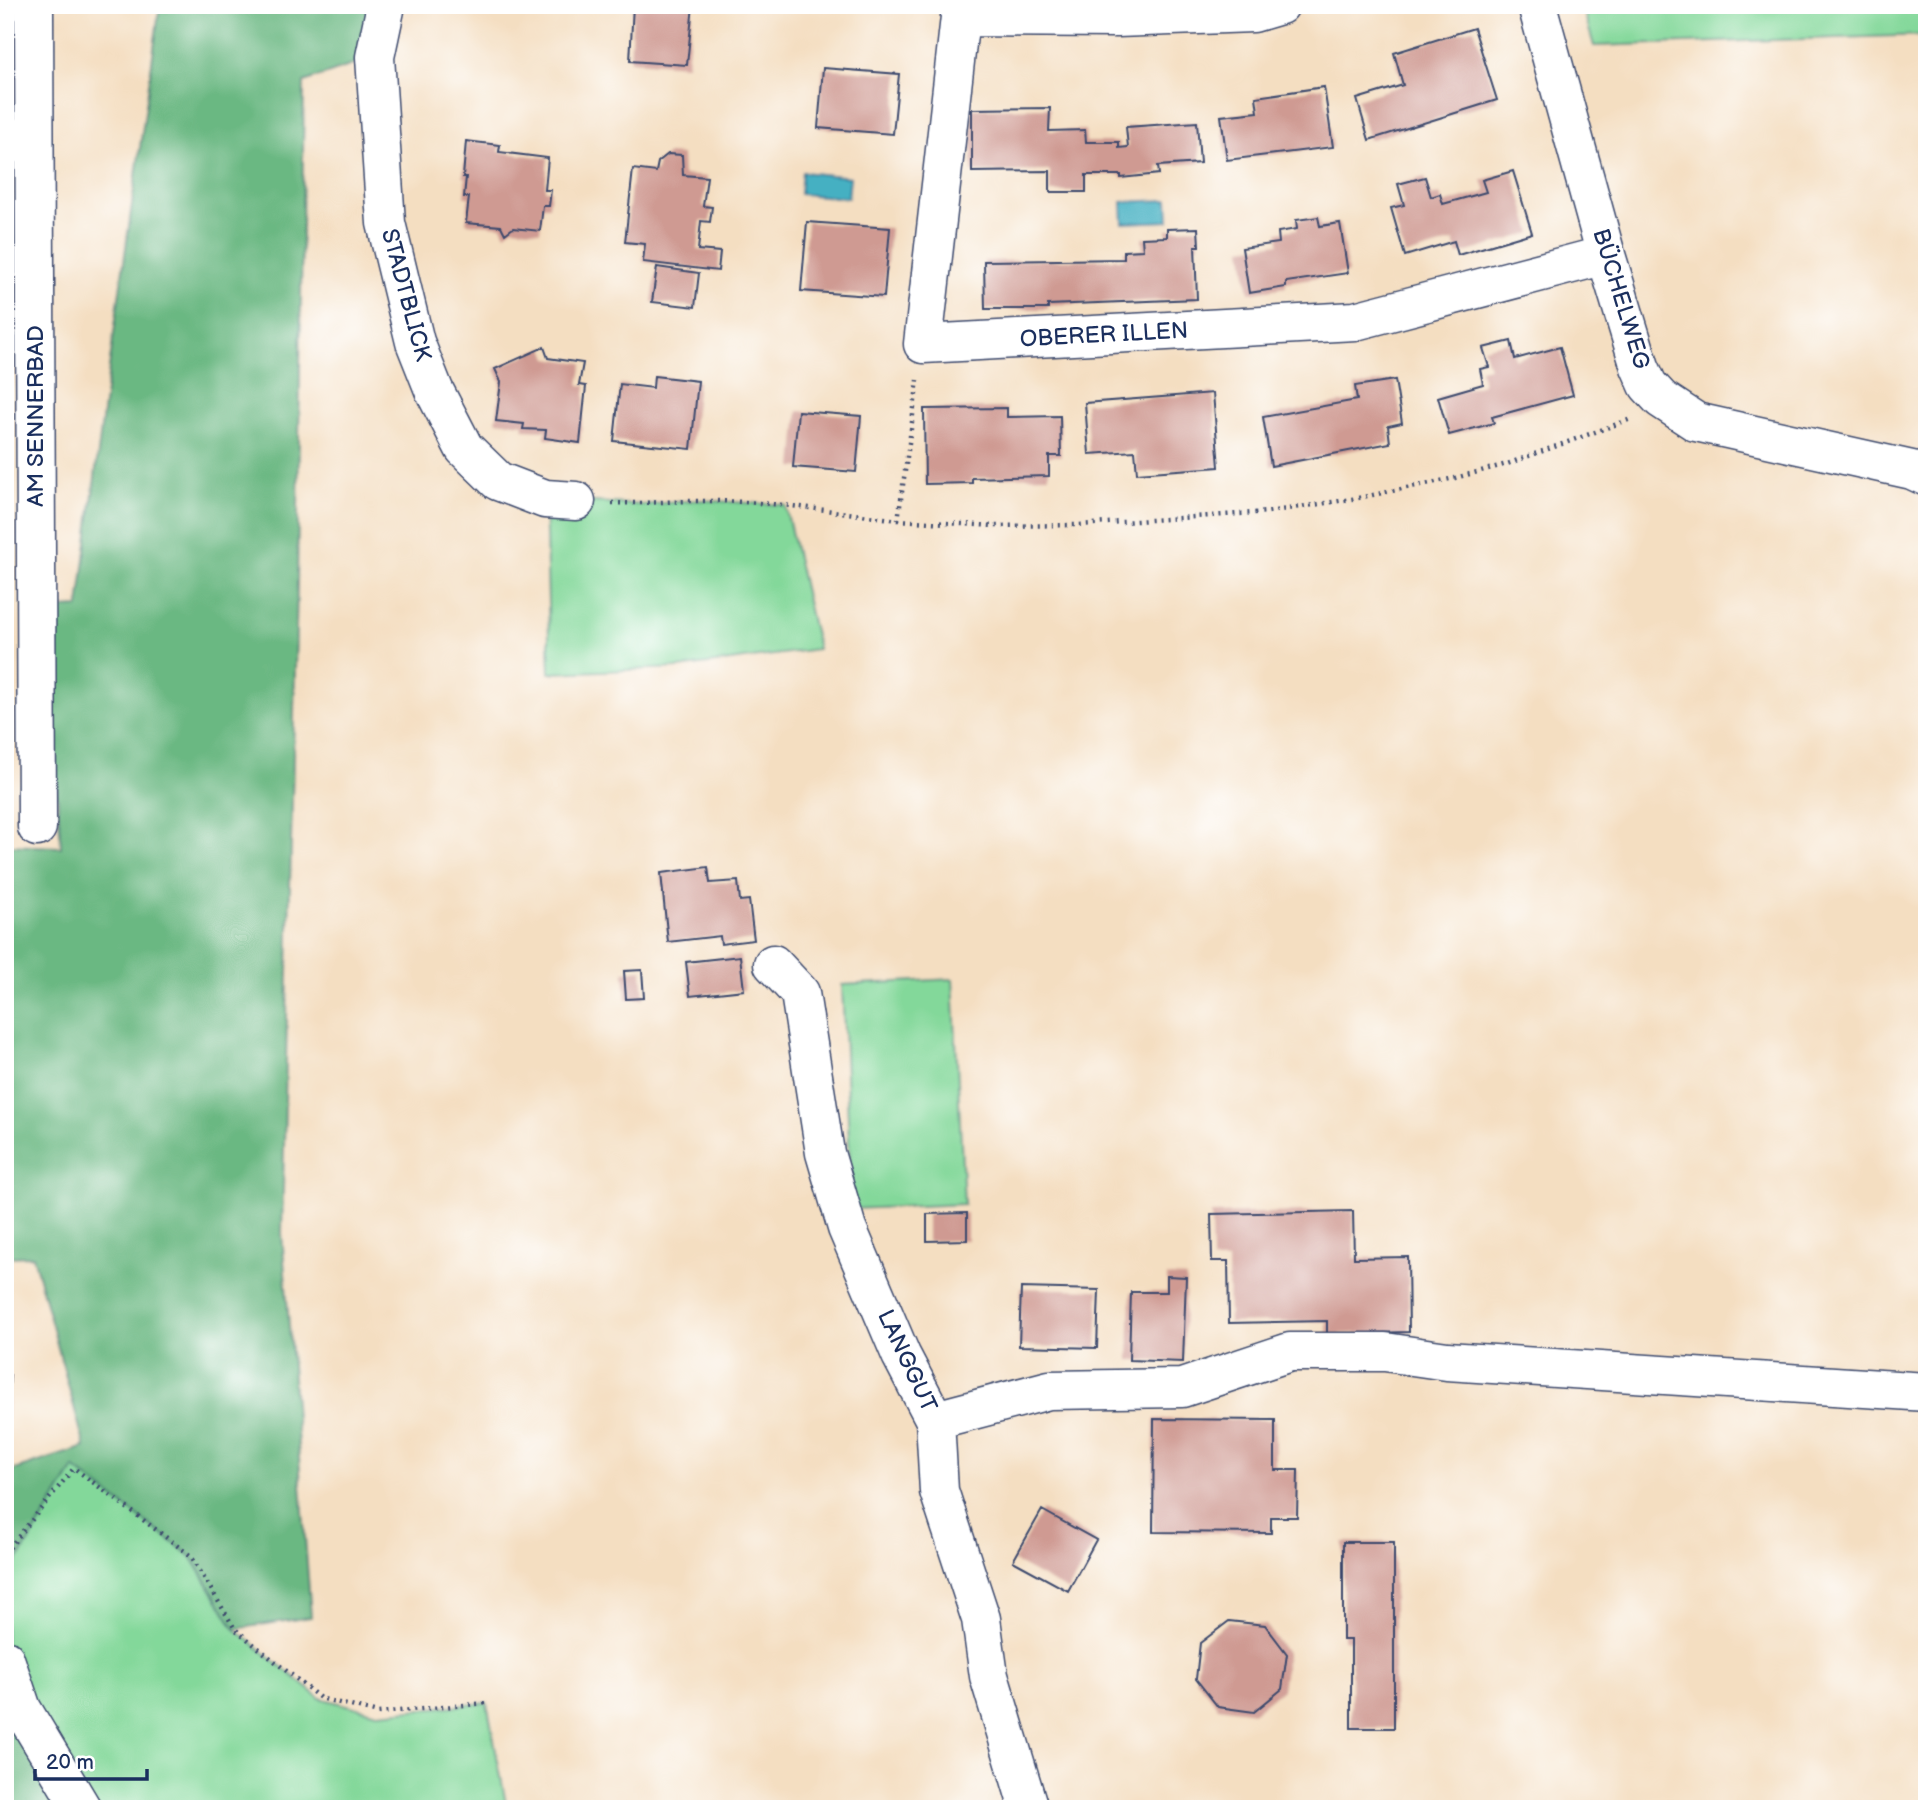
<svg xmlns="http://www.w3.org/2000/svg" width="1932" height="1814" font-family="'Balsamiq Sans',sans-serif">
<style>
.green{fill:#83d89a;stroke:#4f847c;stroke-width:2}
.forest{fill:#6ab882;stroke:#427470;stroke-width:2}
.water{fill:#44b0c2;stroke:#307090;stroke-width:2}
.building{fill:#cf9a92}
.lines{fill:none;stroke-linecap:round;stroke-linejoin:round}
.minor-casing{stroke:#3c496d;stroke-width:41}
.path{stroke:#3c496d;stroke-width:4.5;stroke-dasharray:2 5;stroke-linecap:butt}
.minor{stroke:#fff;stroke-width:38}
.labels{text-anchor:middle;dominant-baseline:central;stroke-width:5;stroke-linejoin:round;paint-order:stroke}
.street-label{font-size:23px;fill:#1b2f5e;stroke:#fff}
</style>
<rect width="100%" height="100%" fill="#fff"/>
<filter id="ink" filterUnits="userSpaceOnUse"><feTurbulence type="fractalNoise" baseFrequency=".0143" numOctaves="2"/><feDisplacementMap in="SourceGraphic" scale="14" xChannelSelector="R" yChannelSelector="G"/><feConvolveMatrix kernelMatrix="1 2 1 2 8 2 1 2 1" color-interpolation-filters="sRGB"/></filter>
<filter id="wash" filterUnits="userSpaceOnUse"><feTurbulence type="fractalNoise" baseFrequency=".00686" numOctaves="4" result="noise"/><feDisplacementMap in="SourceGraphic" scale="28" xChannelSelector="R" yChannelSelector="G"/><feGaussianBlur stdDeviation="1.57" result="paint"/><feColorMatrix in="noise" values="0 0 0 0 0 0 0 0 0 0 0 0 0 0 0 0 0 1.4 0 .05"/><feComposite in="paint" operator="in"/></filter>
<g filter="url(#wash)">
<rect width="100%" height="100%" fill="#f4dec1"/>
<!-- green -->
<path class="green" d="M1582,5h345v30l-333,11z
M545,499l98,6 55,-5 87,5 33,144 -139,19 -129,5z
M953,979l11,225 -112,5 -10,-224z
M74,1468l117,88 44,73 85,69 58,15 109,-10 20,106h-419l-83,-142v-86z"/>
<!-- forest -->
<path class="forest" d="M160,5h226l-11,52 -71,25 -7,502 -15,649 29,384 -76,12 -44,-73 -117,-88 -69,113v-108l80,-26 -52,-191 -28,1v-412l56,2 -17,-238 35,-2 25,-203z
M5,1667l83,142h-83z"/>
<!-- water -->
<path class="water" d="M802,172l48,5 -2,21 -48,-4z
M1168,200l1,21 -46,2 -1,-21z"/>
<g id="blocks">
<!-- building -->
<path class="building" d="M633,5h60l-6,60 -57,-4z
M1474,28l23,72 -128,40 -12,-41 46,-14 -9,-32z
M823,68l76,6 -6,60 -75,-6z
M1324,87l9,60 -106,13 -6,-44 37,-4 -2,-15z
M1050,108l-1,23 36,-1 1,12h33v6l9,-1 -2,-20 71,-5 3,41 -42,3 1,8 -38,4v-3h-35v17h-36v-21l-78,1v-63z
M466,141l34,4 -1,7 49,6 -3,32h6l-2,16h-6l-3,25 -27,-3 -8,6 -4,-8 -35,-3 3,-26h-5l2,-20h-3z
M668,154l14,1 1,20 24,2 -4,29 9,1 -2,15 -9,-1 -3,29 22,2 -2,19 -75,-9 2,-18 -20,-2 8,-73 23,3 2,-10z
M1513,171l19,62 -74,22 -4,-14 -49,15 -14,-48 13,-3 -6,-21 27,-7 6,20 9,-3 3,10 43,-12 -4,-12z
M1318,217l2,9 20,-3 8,50 -62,9v5l-37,6 -7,-45 37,-5 -1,-11 19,-3 -1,-9z
M807,222l83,6 -6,69 -83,-6z
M5,227l5,92h-5z
M1198,228l1,18h-4l2,53 -149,6v4h-63l-1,-48 140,-2v-8l19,-1 -1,-12 25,-1v-8z
M657,267l42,6 -4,34 -43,-5z
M1511,341l4,18 45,-12 13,48 -81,22 2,6 -45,12 -11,-38 45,-13 -3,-15 9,-2 -6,-19z
M544,347l4,11 35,5 -4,22 7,1 -6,57 -35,-5 1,-8 -23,-1 1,-5 -28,-3 5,-39 -6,-13z
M654,376l44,5 -7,68 -77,-8 6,-57 33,4z
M1395,380l7,43 -14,3 2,17 -119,23 -8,-49 94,-17 -2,-14z
M1213,393l6,74 -82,6 -2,-22 -46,3 -4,-51z
M1007,408v9l53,-1 1,40h-12v20l-77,2v5l-47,1 -1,-75z
M798,411l63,5 -5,56 -63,-5z
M708,867l2,16 28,-2 2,20 9,-1 5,40 -33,4 -1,-8 -52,6 -7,-69z
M740,956l4,34 -54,6 -4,-34z
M642,970l2,28 -18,1 -2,-28z
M1353,1211l1,47 54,-1 1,75 -82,2v-13l-98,2 -1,-62h-16l-1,-47z
M967,1213v27l-40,1v-27z
M1167,1276l19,1 -3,85 -54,-2 2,-68h36z
M1021,1288l78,2 -2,58 -78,-2z
M5,1375h5l-3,45h-2z
M1154,1419l121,1v50h23l-1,47h-26v16l-118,-1z
M1042,1510l54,30 -28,51 -55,-30z
M1343,1542h51v186h-43v-88h-8z
M1229,1621l36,4 22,29 -5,35 -28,23 -36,-5 -22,-28 4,-36z"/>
</g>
</g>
<g filter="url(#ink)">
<use href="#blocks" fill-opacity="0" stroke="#3c496d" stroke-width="2"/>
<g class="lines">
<defs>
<path id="minor" d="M34,5l3,822
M386,5l-11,52 11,166 29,119 19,48 30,58 34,33 47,18 31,2
M1280,5l-27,8 -136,5 -157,-1 -37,327 432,-23 251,-66
M1537,5l69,250 34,112 8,18 13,14 35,23 216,48 15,7
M773,964l27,29 25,160 22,75 54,127 34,65 4,71 42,128 8,57 40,133
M935,1420l114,-30 133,-2 108,-36h95l62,9 480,31
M5,1659l17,50 60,100"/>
</defs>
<!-- minor casing -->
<use href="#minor" class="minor-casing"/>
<!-- path -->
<path class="path" d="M612,503c29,1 57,-2 87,-2 66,-1 133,10 199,19l20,-140
M898,520l96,6 84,-1 190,-13 90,-14 97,-20 52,-14 124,-45
M5,1553l69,-85 117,88 44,73 85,69 58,15 109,-10"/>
<!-- minor -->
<use href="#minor" class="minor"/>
</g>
</g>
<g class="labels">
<!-- street labels -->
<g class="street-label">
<text transform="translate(406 295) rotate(75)">STADTBLICK</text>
<text transform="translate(1621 299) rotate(73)">BÜCHELWEG</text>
<text transform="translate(1104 335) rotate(-3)">OBERER ILLEN</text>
<text transform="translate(36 416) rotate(-90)">AM SENNERBAD</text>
<text transform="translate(907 1361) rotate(65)">LANGGUT</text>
</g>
</g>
<!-- margin -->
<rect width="1932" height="1814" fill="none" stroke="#fff" stroke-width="28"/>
<!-- scale -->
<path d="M35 1769v10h112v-10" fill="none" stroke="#1b2f5e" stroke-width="3.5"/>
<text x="46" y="1769" font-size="21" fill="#1b2f5e" stroke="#ffffff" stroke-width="5" paint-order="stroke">20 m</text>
</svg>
